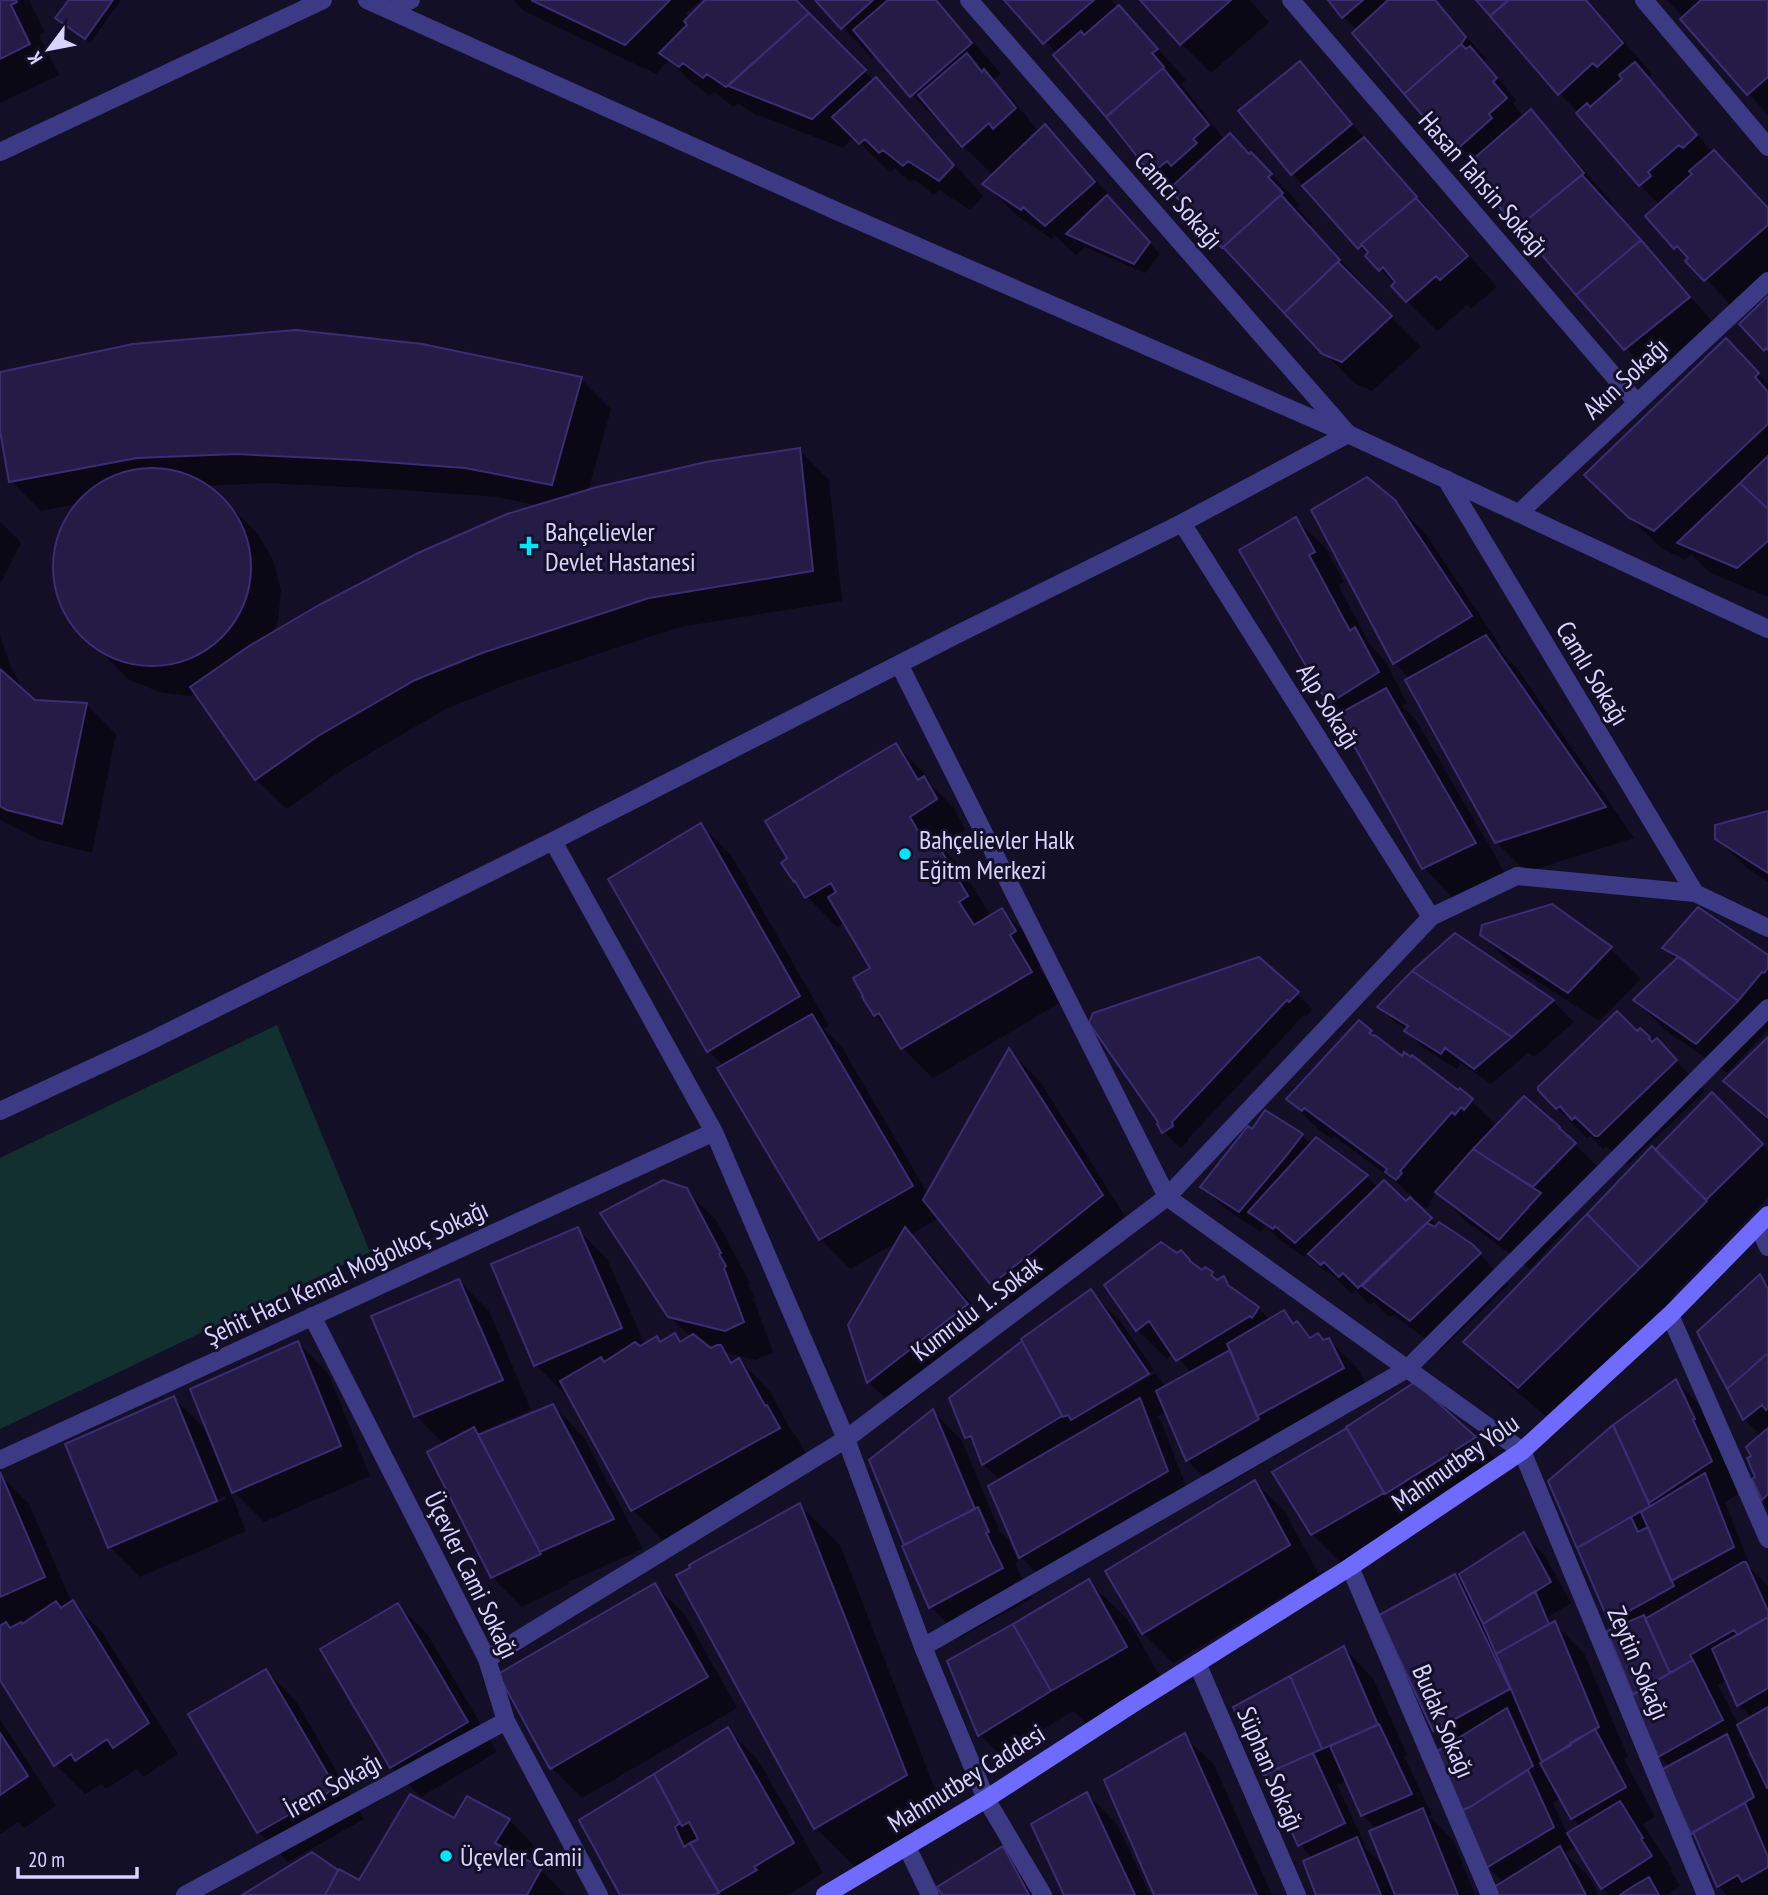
<svg xmlns="http://www.w3.org/2000/svg" width="1768" height="1895" font-family="'PT Sans Narrow',sans-serif">
<style>
.green{fill:#12302f}
.shadow{fill:#0007;fill-rule:evenodd}
.building{fill:#241b47;stroke:#3b2d73;stroke-width:2}
.lines{fill:none;stroke-linecap:round;stroke-linejoin:round}
.minor{stroke:#3d3a85;stroke-width:18}
.tertiary{stroke:#3d3a85;stroke-width:18}
.secondary{stroke:#6f6bff;stroke-width:18}
.poi-dot{fill:#00e5ff;stroke:#130f26;stroke-width:2.5}
.labels{text-anchor:middle;dominant-baseline:central;stroke-width:6;stroke-linejoin:round;paint-order:stroke}
.street-label{font-size:26px;fill:#d9d4ff;stroke:#130f26}
.poi-label{font-size:26px;fill:#d9d4ff;stroke:#130f26;text-anchor:start}
</style>
<rect width="100%" height="100%" fill="#130f26"/>
<!-- green -->
<path class="green" d="M277,1025l93,227 -370,177v-271z"/>
<!-- shadow -->
<path class="shadow" d="M0,0h29l16,32 -6,3 20,40 -59,28z
M71,0h50l-31,43 -28,-21z
M513,0h188l-15,13 4,4 18,-17h84l82,81 2,-2 30,30 77,87 -13,14 -31,-20 -5,5 -20,-16 -4,3 -15,-14 -5,4 -36,-35 -11,11 -85,-33 -1,1 -19,-13 -4,4 -20,-15 -4,4 -19,-14 -22,-22 -13,14 -132,-63z
M818,0h119l64,74 -8,6 21,21 25,31 6,-5 30,29 49,57 -1,1 37,40 -15,19 -60,-26 -9,8 -22,-20 -2,4 -37,-25 -30,-30 9,-8 -31,-30 -19,-23 -2,2 -30,-30 -36,-41 -4,4z
M1007,0h104l37,38 38,42 -5,4 44,56 25,15 1,-1 30,30 19,21 -3,3 15,16 -2,2 59,65 -2,2 54,54 -49,44 -18,-8 -202,-210 -95,-119z
M1142,0h107l20,22 -58,51 -30,-30z
M1330,0h105l51,59 -2,3 32,38 -3,4 11,13 7,-5 29,30 53,62 -2,2 107,122 -62,50 -30,-30 -157,-184 -13,-13 -102,-118 3,-3 -14,-13z
M1478,0h110l64,74 -4,3 65,76 55,55v73l-33,29 -59,-63 -16,-42 -20,-20 -61,-72 -20,-20z
M1667,0h101v115l-86,-96 2,-1z
M1300,63l21,21 50,63 22,22 104,118 -26,22 -4,-4 -30,26 -30,-30 -12,-16 -103,-112zM1442,269l2,2 -32,28 -2,-3z
M1726,341l42,43v213l-59,-25 -18,-18 -6,6 -24,-12 -45,-43z
M0,373l581,6 30,30 -23,82 211,-41 30,30 13,121 -162,26 -167,55 -67,27 -98,57 -62,43 -30,-30 -59,-85 -7,2 -31,-4 -31,-13 -55,-55 -15,-30 -4,-34 8,-32 15,-24 -36,7 -30,-30 -11,-60zM267,483l121,6 109,8 44,9 -269,128 6,-13 3,-31 -8,-30 -16,-27 -31,-31 -20,-16z
M1394,502l31,31 76,114 -3,2 18,18 118,171 -108,34 -30,-30 -86,-163 -15,-16 -81,-152z
M1296,519l30,30 18,33 -6,3 32,60 14,14 23,44 -5,3 14,14 89,153 -52,25 -29,-30 -85,-152 3,-1 -13,-13z
M0,521l21,22 -21,41z
M0,636l11,31 13,25 10,10 52,2 30,30 -24,119 -54,-14 -38,-19z
M896,745l30,30 6,11 22,22 11,22 -25,16 21,21 30,50 11,-7 30,30 12,21 -6,5 23,36 -128,76 -30,-30 -9,-14 -19,-19 -2,-47 -28,-46 -8,5 -30,-30z
M1768,812v70l-21,-14 -31,-30z
M701,825l30,30 98,171 -5,3 17,17 87,148 81,-143 30,29 92,146 -109,88 -30,-30 -53,-66 -29,17 25,24 61,76 -97,77 -30,-30 -20,-56 50,-85 -49,28 -29,-30 -102,-171 4,-2 -14,-15 -99,-172z
M1552,906l59,43 30,30 -42,42 -87,-56 -30,-30z
M1455,935l98,66 21,21 -40,35 -6,-4 -37,31 -30,-21 -4,6 -35,-22 -15,-17 -12,-8 -16,-15z
M1664,948l104,10v71l-41,44 -62,-43 -29,-30 41,-40z
M1258,959l55,50 -7,8 -2,-2 -116,124v3l-8,6 -16,-16 -5,-8z
M1359,1022l21,20 23,16 68,42 27,27 61,1 46,46 -42,43 7,7 -40,45 -63,-47 -30,-30 -8,10 2,2 -4,5 -14,-10 -1,1 26,26 32,19 39,39 -68,66 -48,-35 -4,2 -15,-15 -4,3 -15,-15 -3,4 -24,-23 -2,1 -20,-18 -2,3 -23,-16 -15,-15 -5,6 -38,-25 -20,-21 50,-55 49,4 10,10 5,-6 50,38 12,11 27,15 7,-6 -13,-12 -66,-49 -2,3 -14,-10 -30,-30z
M1641,1030l13,13 3,-3 48,51 -78,74 -21,-19 -3,3 -13,-13 -3,2 -30,-30z
M1768,1040v81l-42,-40z
M1712,1094l56,57v47l-99,101 9,9 -120,119 -53,-46 -40,-39z
M686,1190l30,30 34,63 -2,1 7,13 -2,1 20,54 -17,8 -30,-7 10,9 3,-2 30,30 23,42 5,5 11,21 -146,82 -29,-30 -64,-116 -3,1 -30,-30 41,-136 30,30 38,86 11,-7 5,5 14,-8 7,8 9,-6 -22,-21z
M1197,1268l15,6 7,7 4,-3 20,19 15,11 12,12 14,-7 29,26 11,3 5,-2 30,30 13,28 -86,48 1,3 -70,41 -30,-30 -20,-49 -10,6 4,4 27,71 -146,86 -21,-21 -20,-76 -18,-17 -6,-17 -10,-10 -16,-38 139,-108 30,30 34,49 -79,45v4l81,-46 10,14 25,-14 -17,-19 -7,5 -30,-30zM1257,1310l1,3 -76,46v-4z
M1760,1277l8,7v227l-14,-31 4,-2 3,-42 -17,-17z
M459,1281l30,30 42,99 -53,23 3,3 72,-30 30,30 60,113 -75,33 1,2 -47,23 -30,-30 -48,-133 -28,-28 -42,-99z
M298,1343l30,30 42,103 -106,46 -30,-30z
M1676,1381l30,30 35,81 -16,10 24,61 -3,1 22,22v309h-41l-8,-9 -23,-50 -3,-4 -23,-65 -11,-11 -41,-128 -8,-7 -60,-140 64,-55zM1727,1680l12,25 13,13 -13,8 -21,-41zM1751,1751l8,17 -14,-14z
M1414,1384l61,54 29,30 -162,96 -30,-30 37,-105z
M174,1398l30,30 42,103 -106,46 -30,-30 -43,-102zM225,1496l1,3 -104,45v-3z
M933,1411l29,30 38,91 8,7 10,23 -3,1 17,35 -71,39 -30,-30 -27,-62 -33,-85z
M0,1475l29,29 43,99 30,29 76,122 -34,23 -7,-8 -31,20 -5,-5 -16,10 -30,-30 -55,-87z
M1255,1482l30,30 34,63 -146,88 -30,-30z
M800,1505l40,40 105,270 -90,52 -39,-39z
M1524,1535l21,21 26,47 -23,14 3,9 4,-2 29,29 44,104 -4,2 31,58 -13,8 7,8 23,36 -2,1 10,16 -13,9h-57l-7,-7 -26,-42 -12,7 25,25 9,17h-99l4,-12 -16,-16 -39,-122 -15,-15 -53,-115 74,-38 14,13zM1539,1587l1,3 -46,29zM1561,1797l11,21 9,9 -13,8 -15,-32z
M1088,1581l40,39 38,67 -74,42 -19,-18 -72,44 -21,-20z
M655,1585l30,30 52,93 -155,90 -30,-30z
M398,1605l30,30 69,117 -76,45 -30,-30z
M1344,1648l29,30 34,77 -3,1 28,59 -3,1 24,24 22,55h-157l-5,-37 -13,-13 -31,-67 -4,-4zM1348,1781l15,34 14,15 9,38 -23,-22 2,-1 -28,-60z
M266,1671l30,30 68,118 -76,43 -30,-30z
M0,1719l56,87 -32,22 -6,-6 -18,12z
M728,1730l30,30 65,113 -35,22h-166l-41,-75z
M1184,1736l30,29 58,130h-116z
M1087,1794l30,30 33,71h-84z
M509,1820l29,30 -8,14 11,6 25,25h-321l67,-41 26,19 22,9 95,-61z
M1003,1848l30,30 9,17h-98z"/>
<!-- building -->
<path class="building" d="M0,0h16l1,2 -6,3 19,39 -30,15z
M69,0h44l-28,39 -30,-21z
M531,0h139l-45,45z
M705,0h91l13,13 -83,74 -19,-13 -4,4 -20,-15 -4,4 -20,-14 28,-28 -3,-4z
M815,0h58l-32,29z
M888,0h48l36,43 -62,54 -57,-67z
M1004,0h90l-51,44z
M1140,0h91l-51,45z
M1328,0h35l-21,18z
M1388,0h47l31,37 -5,7 -57,50 -52,-61z
M1476,0h33l-19,16z
M1508,0h78l37,43 -26,24 -4,-4 -35,32 -68,-79z
M1701,0h67v77l-21,18 -67,-76z
M1119,5l39,44 -6,4 12,14 -58,50 -53,-62 28,-24 3,4z
M809,13l57,57 -54,49 -84,-33z
M1461,44l5,5 4,-3 27,32 -4,4 14,16 -18,16 3,4 -38,34 -50,-58z
M967,53l15,19 2,-3 32,39 -23,21 -4,-6 -27,24 -44,-52z
M1300,61l52,63 -61,51 -53,-64z
M1635,62l62,73 -14,13 -4,-3 -31,27 3,4 -12,10 -63,-73 11,-10 3,4 32,-28 -3,-4z
M1163,68l46,57 -16,14 4,4 -26,23 -4,-5 -16,13 -45,-57z
M876,77l78,88 -15,16 -31,-20 -5,5 -20,-16 -4,3 -14,-14 -6,5 -27,-27z
M1531,109l53,64 -67,55 -52,-62z
M1045,124l50,58 -50,44 -22,-19 -2,3 -39,-26z
M1230,133l19,21 2,-2 21,22 -4,3 15,16 -61,55 -53,-59z
M1364,137l53,60 -56,47 1,1 -4,4 -56,-63z
M1714,150l54,58v17l-64,56 -19,-20 3,-3 -11,-12 -3,3 -29,-33 47,-42 -3,-3z
M1582,175l59,65 -65,55 -58,-68z
M1107,195l43,47 -16,22 -68,-30z
M1281,195l59,65 -56,53 -61,-66z
M1416,198l52,58 -28,24 -4,-4 -30,26 -15,-16 4,-4 -12,-15 -4,4 -14,-15 3,-4 -7,-8z
M1641,240l49,57 -66,53 -48,-55z
M1338,262l54,54 -50,46 -20,-8 -38,-41z
M1768,296v54l-2,-2 -2,3 -25,-27z
M296,330l126,14 160,33 -30,108 -87,-17 -108,-8 -121,-6 -99,4 -128,24 -9,-51v-59l133,-28z
M1726,338l33,35 -4,4 13,15v32l-114,107 -25,-13 -45,-43z
M800,448l13,123 -164,27 -167,55 -67,27 -97,56 -63,44 -65,-93 59,-41 70,-41 99,-52 89,-39 90,-27 109,-25z
M1768,456v53l-28,-26z
M53 567a99 99 0 1 1 198 0a99 99 0 1 1-198 0Z
M1367,477l28,23 77,116 -79,48 -82,-154z
M1740,483l28,26v32l-31,27 -60,-25z
M1296,517l19,35 -6,3 41,76 5,-4 24,45 -51,32 -89,-154z
M1486,635l120,172 -111,36 -90,-163z
M0,669l35,31 52,3 -25,121 -55,-14 -7,-4z
M1386,688l90,155 -54,26 -85,-154z
M896,743l22,37 6,-4 13,23 -27,18 13,23 9,-5 36,61 -9,6 15,23 28,-17 14,23 -6,4 22,37 -131,77 -22,-36 -5,3 -12,-19 1,-1 -10,-18 17,-10 -42,-71 8,-5 -5,-9 -26,15 -10,-17 -1,1 -13,-19 6,-5 -22,-37z
M1768,811v62l-53,-34v-14z
M701,823l99,173 -93,56 -99,-173z
M1552,904l60,43 -44,46 -88,-58 2,-10z
M1698,907l70,48v13l-4,5 -2,-1 -24,29 -54,-41 -22,-12z
M1455,933l99,67 -42,37 -100,-66z
M1259,957l40,35 -10,10 -2,-2 -115,122 1,4 -11,7 -5,-9 1,-2 -69,-99 4,-10z
M1678,957l60,44 -42,43 -63,-44z
M1412,971l100,66 -38,32 -29,-21 -4,6 -37,-23 4,-5 -31,-19z
M1617,1011l20,20 3,-3 10,9 -1,2 3,3 5,-4 20,22 -79,76h-3l-20,-19 -3,3 -12,-14 -4,3 -18,-19v-3z
M812,1014l101,172 -94,54 -102,-172z
M1359,1020l13,11 -3,2 5,3 1,-1 27,21 2,-4 7,5 1,-2 46,35 2,-2 13,11 -9,11 -3,-3 -6,8 -3,-3 -52,59 2,2 -6,7 -11,-8 2,-3 -83,-61 -2,3 -16,-12z
M1768,1037v81l-45,-37z
M1009,1048l94,147 -112,90 -68,-85z
M1712,1092l51,52 -57,56 -51,-50z
M1524,1096l36,31 -1,1 17,15 -43,44 -60,-38z
M1265,1110l38,24 -17,22 -47,56 -39,-25 48,-61 4,3z
M1316,1137l52,38 -73,68 -20,-17 -2,3 -25,-17z
M1652,1146l55,55 -67,67 -53,-54z
M1473,1149l68,44 -42,47 -64,-48z
M663,1180l24,8 34,65 -2,1 7,12 -2,2 20,54 -19,9 -57,-14 -68,-104z
M1384,1180l22,21 4,-4 22,21 -74,70 -15,-15 -4,4 -15,-15 -3,3 -13,-11z
M1587,1214l53,54 -122,120 -55,-46z
M1439,1222l33,22 9,9 -71,68 -48,-35 65,-63 8,4z
M578,1227l44,101 -88,38 -43,-102z
M905,1227l63,77 -101,79 -19,-58z
M1161,1242l16,11 4,-3 9,10v1l12,9 3,-3 8,5 -2,3 6,5 7,-4 4,9 31,22 -7,11 -2,-2 -74,45 -27,-40 -13,10 -32,-46z
M1760,1274l8,15v64l-41,36 -30,-57z
M459,1279l44,101 -89,37 -43,-101z
M1091,1289l58,85 -78,46 -3,-5 -5,2 -42,-78z
M1284,1310l9,14 4,-3 13,17 8,-5 5,7 6,-2 15,30 -87,48 -30,-72z
M675,1333l5,9 13,-8 18,14 6,-3h4l10,18 8,-5 26,48 2,-1 13,23 -149,83 -71,-130 41,-24 3,5 31,-20 5,4 17,-10 3,6z
M298,1341l43,105 -109,47 -42,-104z
M1022,1341l40,75 -80,49 -11,-29 -6,2 -16,-40z
M1230,1350l29,69 -73,42 -30,-70z
M1768,1353v55l-2,2 -4,-5 -19,15 -16,-31z
M1676,1379l19,40 -2,1 19,41 -63,42 -36,-78z
M1415,1382l61,55 -91,57 -39,-67z
M174,1396l43,105 -109,47 -43,-104z
M1140,1398l28,73 -149,87 -31,-72z
M553,1404l61,115 -74,33 -62,-117z
M933,1409l42,100 -71,36 -35,-85z
M1613,1425l37,81 -73,42 -29,-67z
M474,1427l67,127 -50,24 -64,-126z
M1347,1428l37,65 -73,42 -39,-63z
M1768,1428v66l-6,6 -10,-21 3,-2 -8,-19 4,-2 -5,-9z
M0,1472l45,105 -45,20z
M1705,1473l29,74 -63,34 -30,-69z
M1255,1480l35,65 -148,89 -37,-63z
M800,1503l107,272 -93,54 -138,-254 14,-7 -1,-3z
M978,1507l11,25 -3,1 17,35 -74,40 -27,-62z
M1631,1517l7,15 10,-5 26,59 -65,36 -32,-74z
M1524,1532l27,50 -68,42 -24,-50z
M1743,1562h3l22,49v6l-30,18 -4,-5 -44,25 3,5 -23,13 -25,-54z
M1455,1574l55,115 -77,42 -54,-116z
M1089,1579l38,68 -76,44 -38,-67z
M655,1583l53,94 -158,92 -52,-95z
M1535,1591l14,33 -53,30 -13,-30z
M73,1600l76,123 -36,25 -6,-9 -32,22 -4,-7 -17,12 -54,-86v-54l6,-4 4,6 11,-6 1,2 34,-23 5,7z
M398,1603l70,119 -78,46 -70,-119z
M1644,1615l26,58 -37,22 -26,-64z
M1768,1617v71l-31,18 -25,-57z
M1555,1621l44,106 -29,16 1,2 -29,17 -46,-108z
M1013,1624l38,67 -73,45 -31,-75z
M1344,1646l34,79 -56,24 -32,-73z
M1693,1660l30,60 -65,37 -27,-62z
M266,1669l70,119 -79,45 -69,-119z
M1290,1676l32,73 -59,26 -30,-68z
M1768,1707v81h-1l-30,-63z
M1507,1708l26,58 -63,41 -10,4 -24,-59z
M1379,1724l33,70 -51,22 -31,-70z
M728,1727l66,116 -40,24 3,3 -38,22 -29,-49 8,-4 -9,-17 -7,4 -28,-52z
M1595,1729l31,58 -55,32 -31,-56z
M0,1733l28,43 -28,19z
M1185,1733l72,162h-103l-50,-115z
M1727,1734l27,63 -63,37 -30,-64z
M1313,1753l32,70 -47,23 -33,-72z
M1528,1770l26,57 -68,41 -26,-57 10,-4z
M654,1774l26,49 -5,4 9,20 6,-4 29,50 -4,2h-95l-41,-75z
M1087,1792l48,103h-71l-33,-71z
M410,1794l44,24 13,-22 43,23 -15,24 47,25 -15,27h-202l14,-26 20,11z
M1620,1801l23,37 -2,1 11,17 -51,33 -34,-56z
M1745,1803l23,54v10l-26,15 -4,-7 -21,12 -24,-55z
M1423,1808l35,87h-63l-26,-64z
M1357,1837l24,58h-65l-13,-34z
M1003,1846l26,49h-87l-5,-8z
M1560,1846l26,49h-88l-4,-8z
M312,1852l26,18 -13,25h-83z
M1649,1877l10,18h-39l15,-10z"/>
<g class="lines">
<!-- minor -->
<path class="minor" d="M1291,0l346,403
M1644,0l124,147
M391,10l20,-10
M1446,479l249,414
M1519,513l249,-232
M1182,523l249,394
M899,664l268,533 355,254 184,444
M553,841l161,291 132,307 77,208 63,152 57,96
M0,1111l144,-67 409,-203 403,-206 226,-112 166,-89 -379,-434
M1758,1225l10,22
M1670,1315l98,224
M312,1316l175,343 19,62 93,174
M0,1460l714,-328
M1350,1567l140,328
M923,1647l484,-278 361,-361
M487,1659l359,-220 321,-242 264,-280 86,-41 178,17 73,35
M1197,1663l100,232
M907,1847l23,48
M185,1895l321,-174"/>
<!-- tertiary -->
<path class="tertiary" d="M367,0l474,213 507,221 420,195
M0,152l323,-152"/>
<!-- secondary -->
<path class="secondary" d="M825,1895l161,-96 148,-96 216,-136 172,-116 148,-136 98,-100"/>
</g>
<!-- markers -->
<g class="poi-dot">
<path d="M525.5 535.5h7v7h7v7h-7v7h-7v-7h-7v-7h7z"/>
<circle cx="905" cy="854" r="7"/>
<circle cx="446" cy="1856" r="7"/>
</g>
<g class="labels">
<!-- street labels -->
<g class="street-label">
<text transform="translate(1484 184) rotate(49)">Hasan Tahsin Sokağı</text>
<text transform="translate(1179 200) rotate(49)">Camcı Sokağı</text>
<text transform="translate(1625 378) rotate(-43)">Akın Sokağı</text>
<text transform="translate(1593 673) rotate(59)">Camlı Sokağı</text>
<text transform="translate(1329 706) rotate(58)">Alp Sokağı</text>
<text transform="translate(346 1272) rotate(-25)">Şehit Hacı Kemal Moğolkoç Sokağı</text>
<text transform="translate(976 1308) rotate(-37)">Kumrulu 1. Sokak</text>
<text transform="translate(1455 1462) rotate(-35)">Mahmutbey Yolu</text>
<text transform="translate(472 1575) rotate(64)">Üçevler Cami Sokağı</text>
<text transform="translate(1639 1663) rotate(67)">Zeytin Sokağı</text>
<text transform="translate(1444 1721) rotate(67)">Budak Sokağı</text>
<text transform="translate(1271 1769) rotate(67)">Süphan Sokağı</text>
<text transform="translate(966 1778) rotate(-32)">Mahmutbey Caddesi</text>
<text transform="translate(333 1785) rotate(-29)">İrem Sokağı</text>
</g>
<!-- poi labels -->
<g class="poi-label">
<text x="545" y="531">Bahçelievler<tspan x="545" dy="30">Devlet Hastanesi</tspan></text>
<text x="919" y="839">Bahçelievler Halk<tspan x="919" dy="30">Eğitm Merkezi</tspan></text>
<text x="460" y="1856">Üçevler Camii</text>
</g>
</g>
<!-- north arrow -->
<g transform="translate(49 49) rotate(238)" stroke="#130f26" stroke-width="5" paint-order="stroke">
<path d="M0-5L12 26L0 18L-12 26Z" fill="#d9d4ff"/>
<text y="-10" font-size="19" font-weight="bold" text-anchor="middle" fill="#d9d4ff">K</text>
</g>
<!-- scale -->
<path d="M18 1867v10h119v-10" fill="none" stroke="#d9d4ff" stroke-width="3.5"/>
<text x="28" y="1867" font-size="21" fill="#d9d4ff" stroke="#130f26" stroke-width="5" paint-order="stroke">20 m</text>
</svg>
